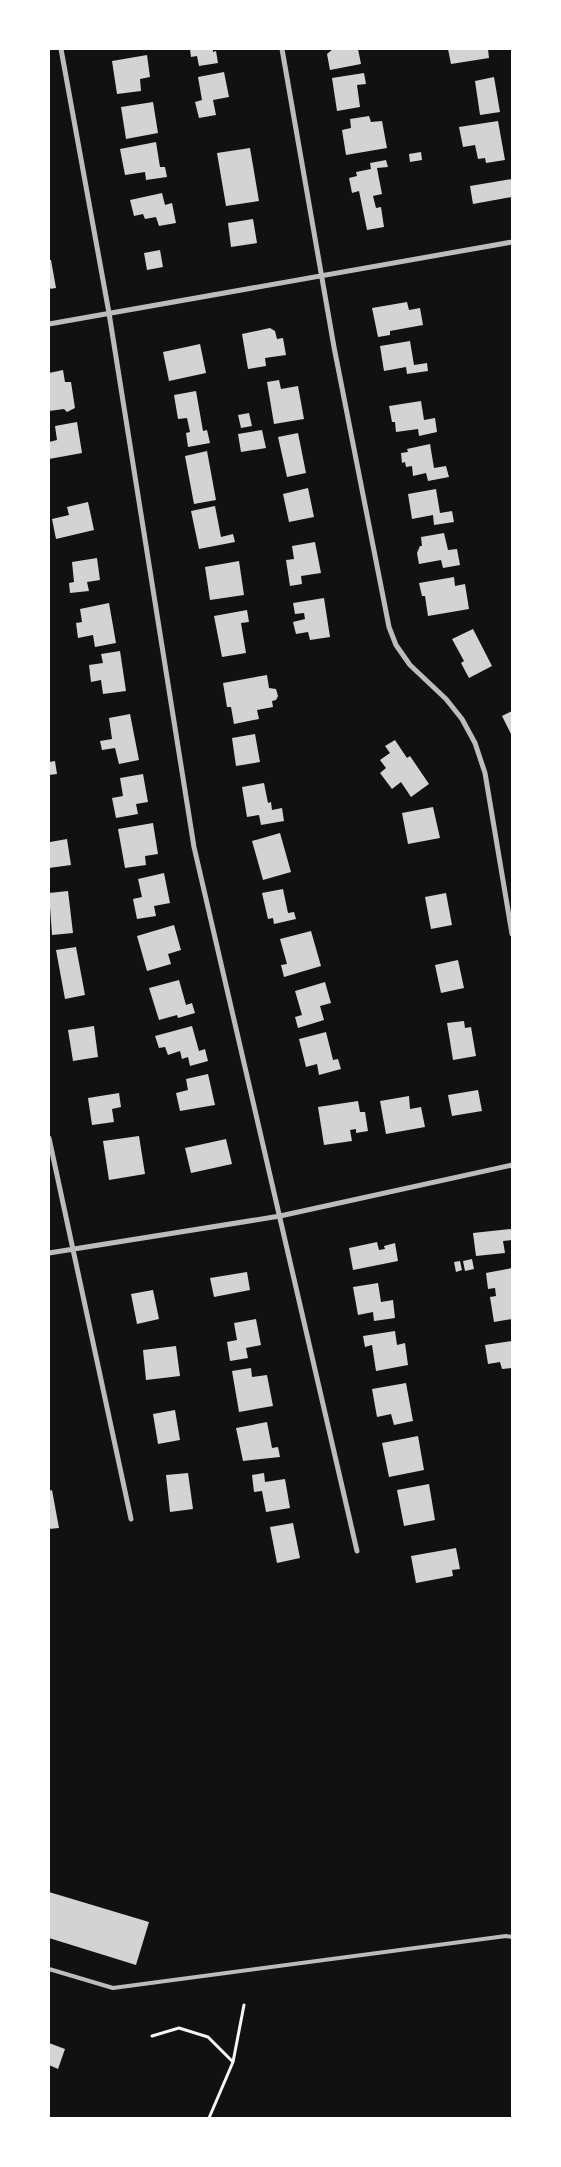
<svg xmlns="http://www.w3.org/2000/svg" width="561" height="2167" font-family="'IBM Plex Sans',sans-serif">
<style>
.building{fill:#d3d3d3}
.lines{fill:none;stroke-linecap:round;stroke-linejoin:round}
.path{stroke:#f5f5f5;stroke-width:3}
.service{stroke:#bcbcbc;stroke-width:4}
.minor{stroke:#bcbcbc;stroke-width:5}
</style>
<rect width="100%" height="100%" fill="#111"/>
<!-- building -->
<path class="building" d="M190,49h23v3l3,-1 2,12 -19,3 -2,-10 -6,1z
M333,49h25l3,15 -31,6 -3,-16z
M448,49h40l1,9 -38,6z
M147,55l3,22 -10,2 1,12 -24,3 -5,-33z
M224,72l5,25 -16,3 3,15 -17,3 -4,-16 7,-2 -4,-23z
M364,73l2,11 -9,1 3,22 -23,4 -5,-33z
M494,77l6,35 -20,3 -5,-34z
M153,102l5,31 -32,6 -5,-32z
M369,116l2,6 11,-1 5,27 -41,7 -4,-25 9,-2 -1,-9z
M498,121l7,39 -19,3 -1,-5 -7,1 -3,-14 -12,2 -4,-20z
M156,142l4,25h5l2,10 -21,3 -1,-8 -20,3 -5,-26z
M250,148l9,53 -33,5 -9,-53z
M421,152l1,8 -12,2 -1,-8z
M386,160l2,7 -11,1 5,26 -9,2 3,12 5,-1 3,20 -17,3 -8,-39 -7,2 -3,-15 8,-2 -1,-4 15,-3 -1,-6z
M512,179v18l-39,7 -3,-18z
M162,193l3,12 7,-2 4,20 -17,3 -3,-9 -11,2 -2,-5 -9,2 -4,-16z
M253,219l4,24 -26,4 -3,-24z
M160,250l3,17 -16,3 -3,-17z
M49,260h2l5,28 -7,1z
M407,302l2,8 11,-2 3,17 -33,6v4l-12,2 -6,-29z
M270,328l5,3 2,8 6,-1 3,17 -21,3 1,8 -18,3 -6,-35z
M410,341l4,24 13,-2 1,8 -21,3 -1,-7 -22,4 -4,-25z
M200,344l6,29 -37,8 -6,-29z
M63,370l2,12h6l4,26 -8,4 -3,-3 -15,2v-38z
M279,380l2,9 17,-3 6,33 -30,5 -7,-42z
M196,391l7,40 4,-1 3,13 -22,4 -2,-14 4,-1 -3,-14 -9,1 -4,-24z
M421,401l3,19 11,-2 2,14 -18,4 -1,-7 -22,3 -1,-10h-3l-3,-16z
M249,413l3,13 -11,2 -3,-13z
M77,422l5,31 -33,6v-17l8,-2 -2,-14z
M262,430l4,18 -25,4 -3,-18z
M298,433l8,40 -19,4 -9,-40z
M430,444l4,24 12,-2 3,11 -21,4 -2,-8 -13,3 -1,-10 -6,1 -1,-5 -3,1 -1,-10 7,-1 -1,-3z
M207,451l9,49 -22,4 -9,-48z
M308,488l6,29 -25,5 -6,-28z
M436,489l4,24 12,-2 2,11 -20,3 -1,-10 -21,4 -4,-25z
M88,502l6,28 -38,9 -4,-20 17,-4 -2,-8z
M215,506l6,31 12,-3 2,8 -36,7 -8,-38z
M444,533l4,17 9,-1 3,16 -17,3 -2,-8 -22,4 -2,-11 3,-7h2l-1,-9z
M315,542l6,31 -20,3 1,8 -12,2 -4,-26 8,-1 -2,-13z
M97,558l3,22 -13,2 2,9 -19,2 -1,-10 5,-1 -2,-20z
M239,561l5,34 -34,5 -5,-33z
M454,577l1,9 10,-2 4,25 -41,7 -3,-20h-3l-3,-13z
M324,598l6,39 -20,3 -2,-8 -12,2 -3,-12 12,-3 -1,-6 -9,1 -2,-11z
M109,603l7,40 -21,4 -2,-12 -15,3 -2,-15 6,-1 -2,-13z
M247,610l2,12 -8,1 5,30 -24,4 -8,-41z
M473,629l19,37 -23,12 -8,-15 3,-2 -12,-22z
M120,651l6,40 -23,3 -2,-14 -10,2 -2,-17 14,-2 -2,-9z
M267,675l2,13 7,1 2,7 -2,4 -4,1 1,6 -16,3 2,9 -25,5 -3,-17h-4l-4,-24z
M512,711v25l-10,-20z
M130,714l9,46 -20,4 -4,-16 -13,2 -2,-9 12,-2 -3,-21z
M255,734l5,28 -24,4 -4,-28z
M395,740l12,18 3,-2 19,28 -18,13 -10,-15 -9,7 -12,-16 6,-5 -6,-8 10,-7 -5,-7z
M55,761l2,13 -8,1v-13z
M143,774l5,28 -12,2 2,10 -22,4 -4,-20 11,-2 -3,-18z
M264,783l4,20 3,-1 1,8 10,-2 2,13 -23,4 -2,-10 -12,2 -5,-30z
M433,807l7,31 -32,6 -6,-31z
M153,823l5,31 -13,2 1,9 -21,3 -7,-39z
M280,833l11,39 -28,8 -11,-39z
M49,838l1,4 17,-3 4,26 -22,3z
M164,873l6,30 -16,3 2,10 -19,3 -4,-20 9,-2 -4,-18z
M283,889l5,24 6,-1 2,7 -22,5 -1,-6 -5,1 -6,-26z
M68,891l5,42 -21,2 -3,-42z
M446,893l6,32 -21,4 -6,-32z
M174,925l7,25 -13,4 3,10 -24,7 -10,-35z
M311,931l10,35 -37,11 -3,-12 6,-1 -7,-25z
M76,947l9,48 -20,4 -9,-49z
M458,960l6,28 -23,5 -6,-28z
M179,980l7,25 6,-2 3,10 -17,5 -1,-3 -18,5 -10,-32z
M325,982l6,21 -11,3 4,14 -26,8 -3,-11 7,-2 -7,-24z
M464,1021l1,7 6,-1 5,29 -23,4 -6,-37z
M94,1026l4,31 -25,4 -5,-31z
M192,1026l7,25 6,-2 3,12 -18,5 -2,-9 -6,2 -2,-8 -12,4 -3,-8 -6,1 -4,-12z
M326,1032l7,28 5,-1 3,10 -22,6 -2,-11 -11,3 -7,-28z
M208,1074l7,31 -35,6 -4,-18 12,-3 -2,-11z
M478,1090l4,21 -30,5 -4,-21z
M119,1093l2,14 -9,2 2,13 -22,3 -4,-27z
M409,1096l1,13 11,-2 4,20 -39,7 -6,-33z
M358,1101l2,11h5l3,19 -12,2v-4l-6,1 2,11 -28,4 -6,-38z
M139,1136l6,38 -36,6 -6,-39z
M226,1139l6,25 -41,9 -6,-25z
M511,1229l1,11 -9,1 2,12 -29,3 -3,-23z
M377,1242l2,8 6,-1 -1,-3 11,-3 3,18 -45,9 -4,-22z
M472,1259l2,10 -9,2 -2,-10z
M460,1261l2,9 -6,2 -2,-10z
M512,1268v51l-18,3 -4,-25 6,-1 -1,-8 -7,1 -2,-16z
M247,1272l3,18 -36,7 -4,-19z
M378,1283l3,19 12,-2 2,18 -21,3 -1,-9 -15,3 -5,-28z
M153,1290l6,29 -22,5 -6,-30z
M256,1319l5,26 -15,3 2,10 -18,3 -3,-19 10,-2 -3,-17z
M395,1331l2,14 8,-2 3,22 -32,6 -4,-26 -7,2 -2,-11z
M512,1341v27l-10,1 -2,-7 -12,2 -3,-19z
M176,1346l4,30 -34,4 -3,-30z
M251,1368l1,9 15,-2 6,31 -34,6 -7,-41z
M406,1383l7,38 -19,4 -3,-11 -14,3 -5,-28z
M175,1410l5,30 -22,4 -5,-30z
M267,1422l5,26 6,-1 2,10 -37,4 -7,-33z
M418,1436l6,34 -35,7 -7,-34z
M188,1473l5,36 -23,3 -4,-37z
M264,1473l1,9 20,-3 5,29 -24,4 -4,-21 -8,1 -2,-17z
M429,1484l6,36 -31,6 -7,-36z
M52,1490l7,38 -10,1v-38z
M293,1523l7,35 -23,5 -7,-36z
M456,1548l4,21 -8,1 1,6 -37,7 -5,-27z
M49,1892l100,30 -13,43 -87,-27z
M49,2043l16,6 -7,20 -9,-4z"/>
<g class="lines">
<!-- path -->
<path class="path" d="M152,2036l27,-8 29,9 25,25
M209,2118l24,-56 11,-57"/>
<!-- service -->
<path class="service" d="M49,1969l64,19 393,-52 6,1"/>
<!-- minor -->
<path class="minor" d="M61,49l48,264 85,534 163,704
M282,49l52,298 55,280 7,18 14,20 36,34 16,20 13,24 10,30 27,161
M49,324l463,-82
M49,1138l82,381
M49,1253l231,-37 232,-51"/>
</g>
<!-- border -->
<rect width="561" height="2167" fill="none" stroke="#ffffff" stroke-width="100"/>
</svg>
